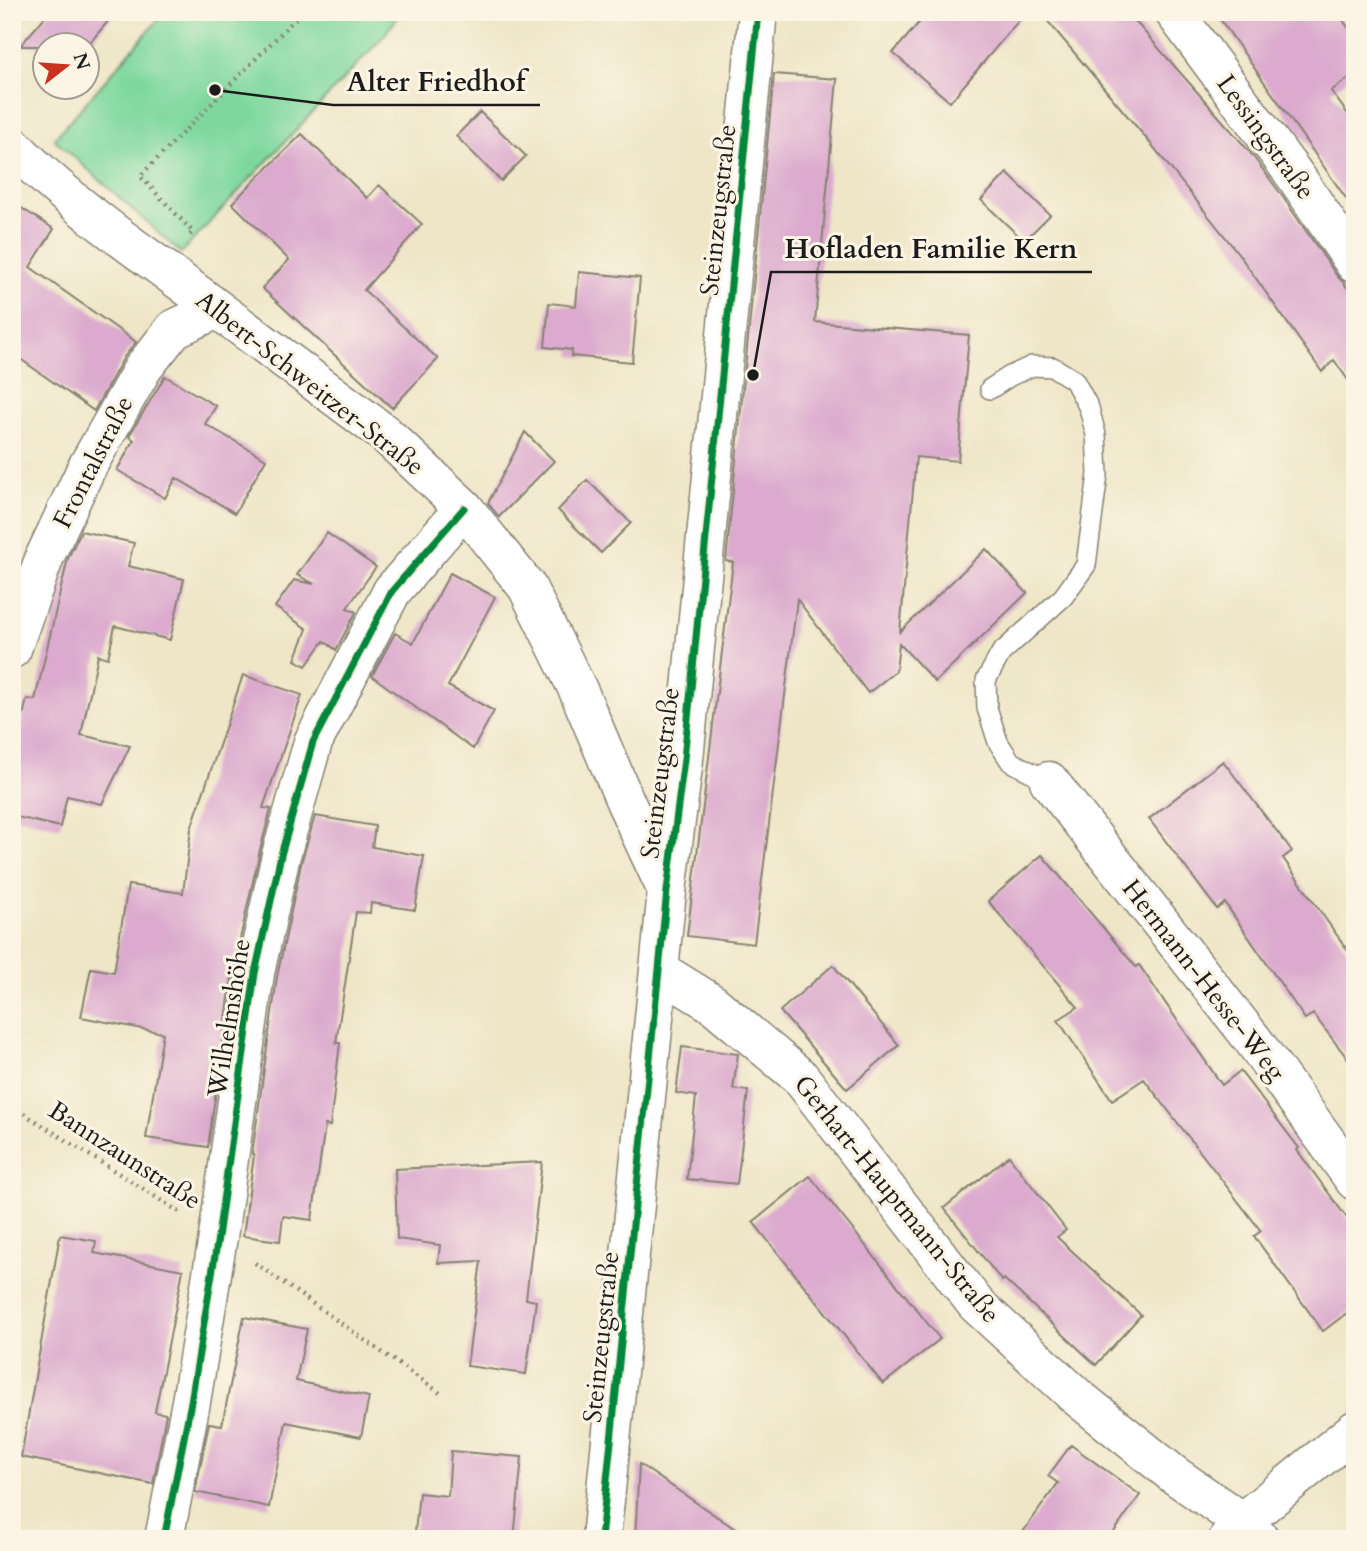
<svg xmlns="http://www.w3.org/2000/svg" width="1367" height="1551" font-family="Cardo,serif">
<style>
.green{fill:#7ed89e;stroke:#4d7a5d;stroke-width:2}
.building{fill:#dbaace}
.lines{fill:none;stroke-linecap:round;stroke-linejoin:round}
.service-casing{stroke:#868172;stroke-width:22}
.minor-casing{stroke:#868172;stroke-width:41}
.tertiary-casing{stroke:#868172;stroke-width:41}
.path{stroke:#868172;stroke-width:4.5;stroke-dasharray:2 5;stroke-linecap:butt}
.service{stroke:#fff;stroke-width:19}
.minor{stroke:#fff;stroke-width:38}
.tertiary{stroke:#fff;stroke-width:38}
.cycleway-casing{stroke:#fcf5e5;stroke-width:11}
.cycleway{stroke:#00873e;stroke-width:7}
.labels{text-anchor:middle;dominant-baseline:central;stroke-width:6;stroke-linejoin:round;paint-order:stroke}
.street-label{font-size:26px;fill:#1c1c1c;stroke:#fcf5e5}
.leader{fill:none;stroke:#1c1c1c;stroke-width:2.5}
.callout-dot{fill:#1c1c1c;stroke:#fcf5e5;stroke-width:2.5}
.callout-label{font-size:28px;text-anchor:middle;font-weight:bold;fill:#1c1c1c;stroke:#fcf5e5;stroke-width:6;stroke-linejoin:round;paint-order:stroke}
</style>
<rect width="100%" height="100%" fill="#fcf5e5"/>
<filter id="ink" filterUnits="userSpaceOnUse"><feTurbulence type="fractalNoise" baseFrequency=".0143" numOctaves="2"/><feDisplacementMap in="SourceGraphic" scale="14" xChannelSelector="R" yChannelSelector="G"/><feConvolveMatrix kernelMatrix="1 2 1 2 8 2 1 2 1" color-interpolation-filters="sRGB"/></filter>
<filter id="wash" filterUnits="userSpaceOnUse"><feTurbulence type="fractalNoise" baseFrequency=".00686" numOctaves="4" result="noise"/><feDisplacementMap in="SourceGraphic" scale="28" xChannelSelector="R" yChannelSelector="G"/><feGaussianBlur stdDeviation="1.57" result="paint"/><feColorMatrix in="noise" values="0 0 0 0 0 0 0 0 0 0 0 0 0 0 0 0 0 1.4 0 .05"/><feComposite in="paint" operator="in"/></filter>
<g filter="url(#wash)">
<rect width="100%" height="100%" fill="#efe6c8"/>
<!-- green -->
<path class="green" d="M165,12h237l-22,28 -199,213 -127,-114z"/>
<g id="blocks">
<!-- building -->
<path class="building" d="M49,12h67l-29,34h-67z
M928,12h98l-76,90 -57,-49z
M1040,12h87l122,139 29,39 59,86 6,6 12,16v92l-21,-30 -12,12 -84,-119 -87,-109z
M1215,12h122l18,25v37l-24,17 24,33v87z
M774,74l63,5 -22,243 154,13 -11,126 -42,-4 -16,175 86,-83 41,44 -92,89 -36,-39 -3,28 -28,22 -71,-94 -43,345 -67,-8 46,-374 -7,-1z
M480,112l46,44 -25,25 -45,-45z
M302,134l65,64 12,-13 43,39 -58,66 74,69 -46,49 -130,-120 27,-28 -57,-57z
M1007,173l43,42 -26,26 -43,-41z
M12,202l42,27 -24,38 106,75 -12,15 -30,54 -82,-58z
M579,272l61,6 -8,84 -61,-6 1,-6 -27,-3 4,-44 27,3z
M165,376l51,30 -11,18 61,35 -31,54 -59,-35 -11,20 -48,-28 17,-30 -5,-4z
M525,432l29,29 -55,56 -11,-14z
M587,480l44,43 -30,30 -43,-43z
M81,531l53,12 -6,23 56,13 -14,61 -55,-14 -7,32 -10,-3 -17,80 49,11 -28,58 -35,-8 -7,31 -48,-11v-54l15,-63 8,1 33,-142z
M327,533l49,34 -29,41 9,4 -20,38 -12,-9 -18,25 -11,-6 12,-31 -32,-22 19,-27 20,4 -17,-9z
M450,573l45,24 -47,89 46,25 -21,38 -101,-73 23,-43 18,10z
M243,675l59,20 -39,113 8,1 -11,41 -27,120 -25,177 -62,-9 17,-105 -82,-16 10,-49 23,4 14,-87 55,8 8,-64z
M1223,761l69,90 -9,7 72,103v107l-42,-54 -8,5 -80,-116 -8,6 -68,-90z
M315,816l60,10 -3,21 52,9 -9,54 -44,-7 -1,10 -14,-1 -20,131h4l-10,83 -5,-1 -13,95 -29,-4 -3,25 -37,-5 11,-81 -2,-1 25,-177 25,-117z
M1042,855l94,112 3,-2 83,120 18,-14 59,77 -2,2 58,79v78l-32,24 -69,-95 7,-5 -117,-152 -32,21 -54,-80 20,-13 -90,-106z
M833,965l66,80 -52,44 -67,-78z
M682,1047l56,7 -5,35 15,2 -11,93 -50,-5 9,-83 -20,-3z
M1009,1156l57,74 -9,7 84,78 -45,50 -92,-86 -2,2 -58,-73z
M542,1162l-16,137 10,2 -10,73 -59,-8 14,-105 -43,2 2,-18 -43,-6 -2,-70z
M810,1176l130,163 -57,45 -130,-162z
M60,1235l36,6 -2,12 89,17 -28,142 11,2 -13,70 -132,-27z
M244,1317l63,12 -11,52 73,16 -8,40 -75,-15 -17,85 -74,-15 14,-69 13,2z
M1071,1445l69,50 -31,44h-91l40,-56 -10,-7z
M451,1451l71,6 -8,82h-71l1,-4 -29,-3 4,-39 29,3z
M639,1464l111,75h-115z"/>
</g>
</g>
<g filter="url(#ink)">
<use href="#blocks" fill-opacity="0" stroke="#868172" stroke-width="2"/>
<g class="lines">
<defs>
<path id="service" d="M990,389l20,-13 22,-10 21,1 21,13 15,28 7,27 2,39 -12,91 -23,32 -62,56 -15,27 1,28 11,34 13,20 38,19"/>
<path id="minor" d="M1174,12l122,165 59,87
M12,145c44,45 98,86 149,122l224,167 79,74 63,79 52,105 46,109 42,90
M12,649l33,-93 42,-89 56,-99 31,-39 43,-20
M1049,781l204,259 102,141
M660,971l53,33 87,73 176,227 100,92 97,78 69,48 18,17
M164,1539l27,-137 27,-165 37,-264 26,-118 32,-113 79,-151 72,-83
M1228,1539l14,-17 113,-92"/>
<path id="tertiary" d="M601,1539l66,-648 17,-132 74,-747"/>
</defs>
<!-- service casing -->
<use href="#service" class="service-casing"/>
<!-- minor casing -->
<use href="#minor" class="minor-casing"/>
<!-- tertiary casing -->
<use href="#tertiary" class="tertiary-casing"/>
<!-- path -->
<path class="path" d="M190,235l3,-3 -53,-56 162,-164
M12,1106l169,107
M255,1263l188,132"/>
<!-- service -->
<use href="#service" class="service"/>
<!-- minor -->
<use href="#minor" class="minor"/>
<!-- tertiary -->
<use href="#tertiary" class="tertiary"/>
<defs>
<path id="cycleway" d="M164,1539l27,-137 27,-165 37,-264 26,-118 32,-113 79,-151 72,-83
M601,1539l66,-648 17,-132 74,-747"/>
</defs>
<!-- cycleway casing -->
<use href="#cycleway" class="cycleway-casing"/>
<!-- cycleway -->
<use href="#cycleway" class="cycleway"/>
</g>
</g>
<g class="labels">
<!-- street labels -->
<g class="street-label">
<text transform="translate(1266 137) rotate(54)">Lessingstraße</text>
<text transform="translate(718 210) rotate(-84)">Steinzeugstraße</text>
<text transform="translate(310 383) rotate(38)">Albert-Schweitzer-Straße</text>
<text transform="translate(93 462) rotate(-63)">Frontalstraße</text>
<text transform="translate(660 773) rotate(-83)">Steinzeugstraße</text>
<text transform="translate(1204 980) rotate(52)">Hermann-Hesse-Weg</text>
<text transform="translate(229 1018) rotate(-81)">Wilhelmshöhe</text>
<text transform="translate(125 1155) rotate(33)">Bannzaunstraße</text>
<text transform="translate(897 1199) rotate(51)">Gerhart-Hauptmann-Straße</text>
<text transform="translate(601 1337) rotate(-84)">Steinzeugstraße</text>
</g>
</g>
<!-- callouts -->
<path class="leader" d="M215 90L333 105H540M753 375L771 272H1092"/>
<g class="callout-dot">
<circle cx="215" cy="90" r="7"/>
<circle cx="753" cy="375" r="7"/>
</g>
<g class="callout-label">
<text x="436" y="91">Alter Friedhof</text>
<text x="931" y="258">Hofladen Familie Kern</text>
</g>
<!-- margin -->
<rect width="1367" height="1551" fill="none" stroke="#fcf5e5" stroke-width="42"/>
<!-- north arrow -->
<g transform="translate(66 66) rotate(73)"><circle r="33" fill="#fcf5e5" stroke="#a29e95" stroke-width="2"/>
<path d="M0-5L12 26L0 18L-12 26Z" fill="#c8321e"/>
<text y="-10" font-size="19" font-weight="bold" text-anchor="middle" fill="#1c1c1c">N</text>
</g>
</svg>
